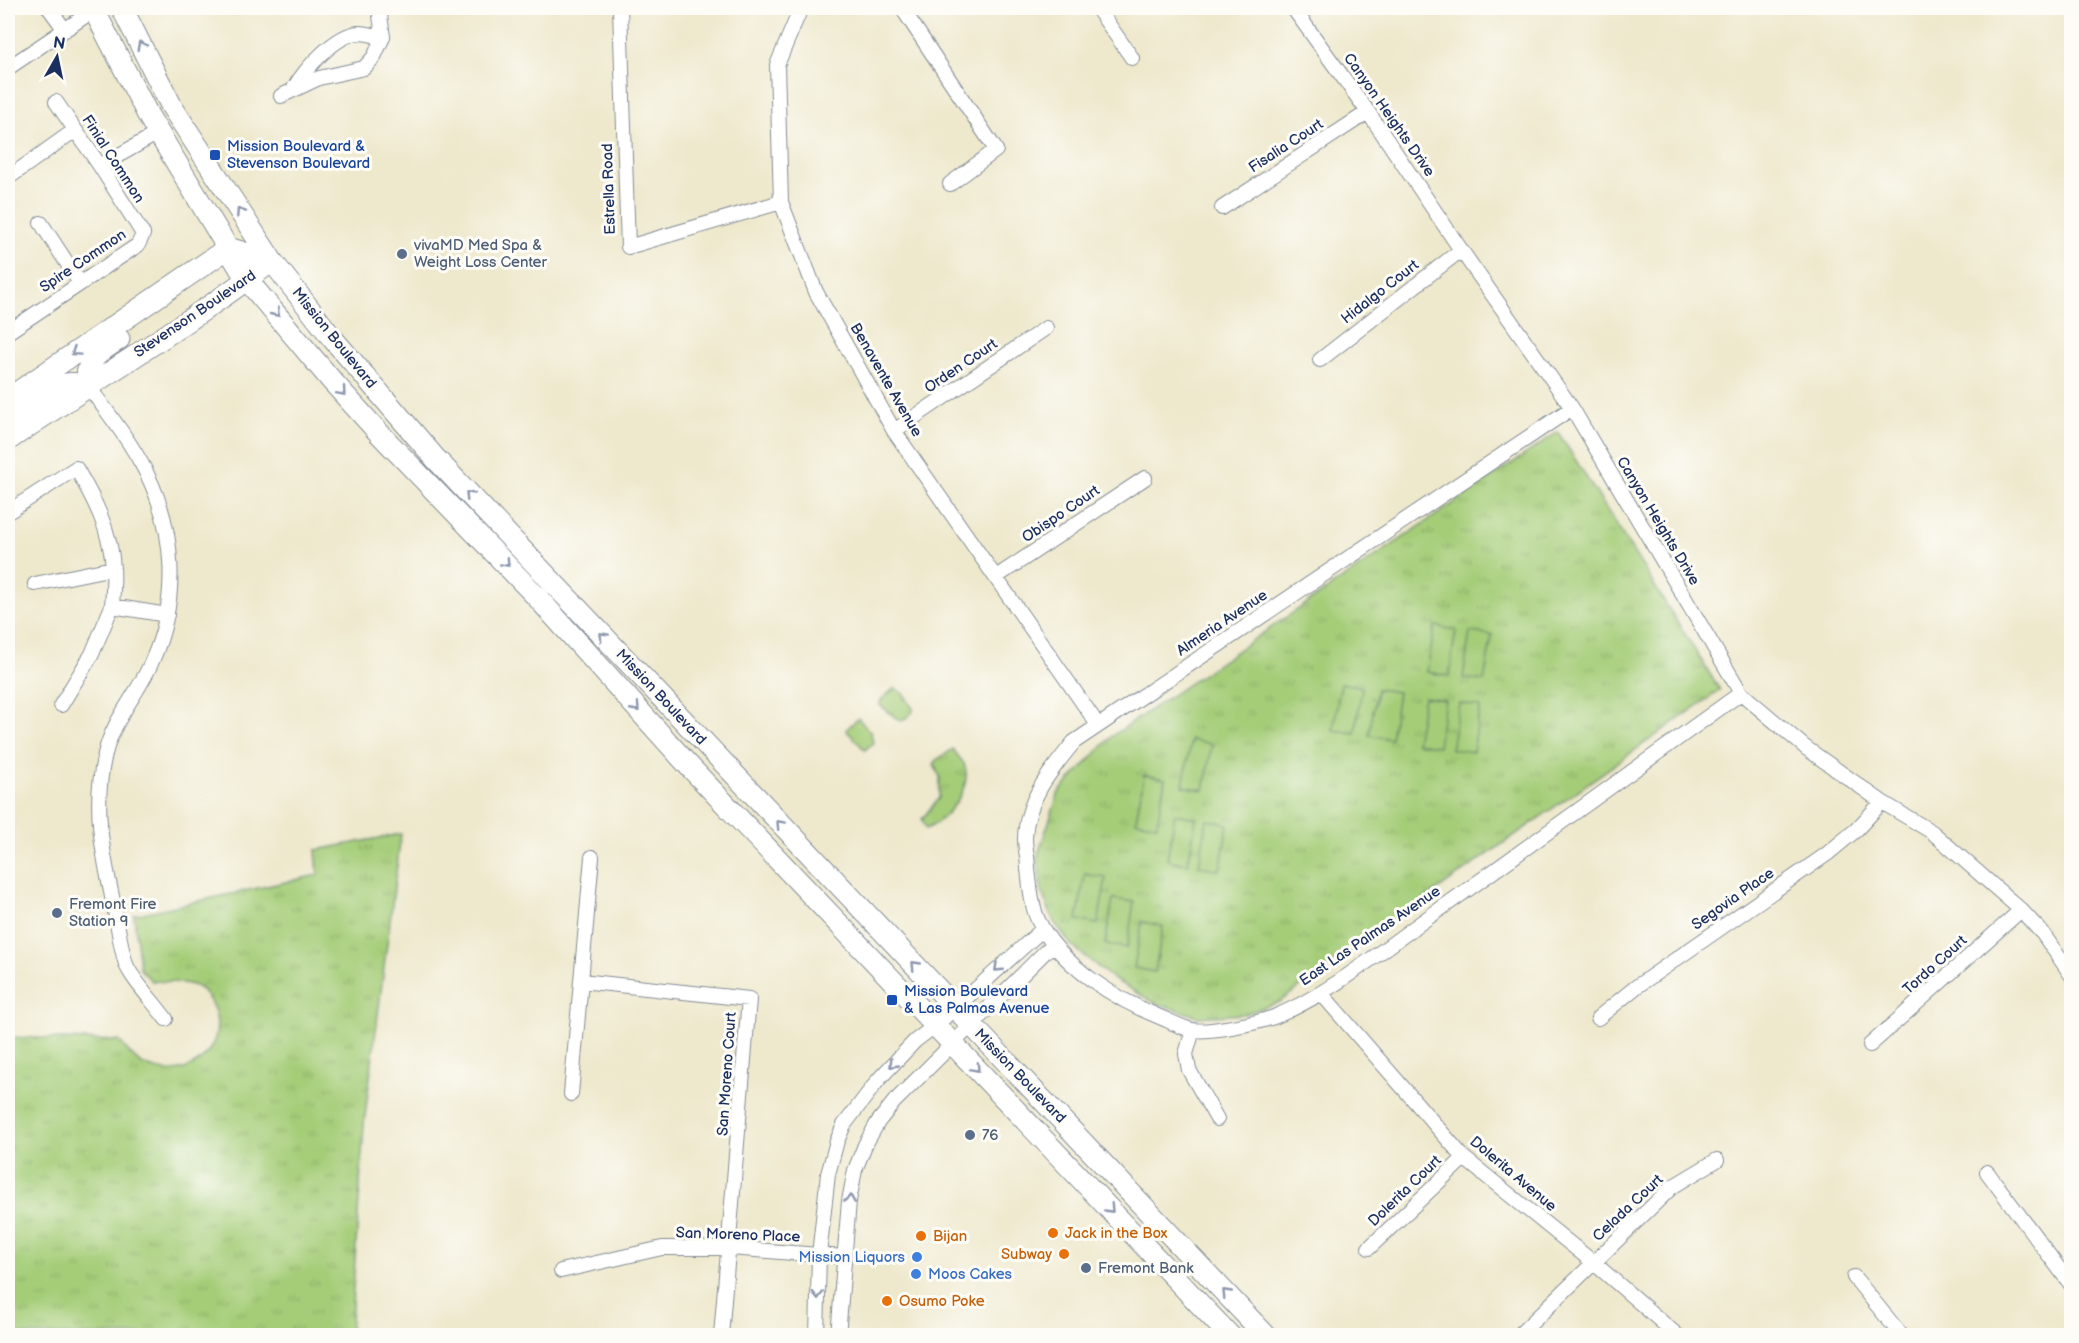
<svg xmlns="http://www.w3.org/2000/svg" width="2079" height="1343" font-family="'Balsamiq Sans',sans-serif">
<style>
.grass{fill:url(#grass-tufts);stroke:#607e6b;stroke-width:1.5}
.pitch{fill:#a5cd78;stroke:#607e6b;stroke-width:1.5}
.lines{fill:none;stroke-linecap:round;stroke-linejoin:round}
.street-casing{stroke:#848c95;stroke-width:16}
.primary-casing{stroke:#848c95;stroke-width:23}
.street{stroke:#fff;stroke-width:14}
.primary{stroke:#fff;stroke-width:21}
.oneway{stroke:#8d97ae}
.transit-dot{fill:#1a4fb4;stroke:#fdfcf7;stroke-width:2}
.service-dot{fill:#5c6f8a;stroke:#fdfcf7;stroke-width:2}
.food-dot{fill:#e8710a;stroke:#fdfcf7;stroke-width:2}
.shop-dot{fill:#3f7fe0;stroke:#fdfcf7;stroke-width:2}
.labels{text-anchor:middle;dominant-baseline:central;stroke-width:6;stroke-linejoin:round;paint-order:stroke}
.street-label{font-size:15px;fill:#1b2f5e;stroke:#fdfcf7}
.transit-label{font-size:15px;fill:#164399;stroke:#fdfcf7;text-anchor:start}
.service-label{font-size:15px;fill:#4e5e75;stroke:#fdfcf7;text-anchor:start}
.food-label{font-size:15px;fill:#c56008;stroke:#fdfcf7;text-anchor:start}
.shop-label{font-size:15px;fill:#366cbe;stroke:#fdfcf7;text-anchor:end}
</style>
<defs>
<pattern id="grass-tufts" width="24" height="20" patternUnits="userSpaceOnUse" patternTransform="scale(1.5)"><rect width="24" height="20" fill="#a5cd78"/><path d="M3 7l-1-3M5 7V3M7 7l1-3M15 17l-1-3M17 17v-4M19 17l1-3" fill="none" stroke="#8db06a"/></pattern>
</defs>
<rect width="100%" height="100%" fill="#fdfcf7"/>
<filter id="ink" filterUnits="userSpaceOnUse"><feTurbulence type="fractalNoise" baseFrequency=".0167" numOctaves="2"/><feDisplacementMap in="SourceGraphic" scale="12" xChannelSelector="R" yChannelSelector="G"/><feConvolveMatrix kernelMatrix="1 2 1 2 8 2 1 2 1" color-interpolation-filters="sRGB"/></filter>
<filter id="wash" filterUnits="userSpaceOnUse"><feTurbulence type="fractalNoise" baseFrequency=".008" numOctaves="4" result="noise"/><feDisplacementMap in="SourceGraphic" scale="24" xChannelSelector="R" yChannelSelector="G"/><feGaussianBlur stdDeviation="1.35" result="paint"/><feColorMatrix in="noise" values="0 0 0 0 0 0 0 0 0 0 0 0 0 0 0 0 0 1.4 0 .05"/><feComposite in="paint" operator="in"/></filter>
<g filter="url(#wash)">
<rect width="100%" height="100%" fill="#eee8cc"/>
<!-- grass -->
<path class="grass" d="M1558,432l162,258 -441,312 -34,12 -46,3 -46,-15 -40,-23 -42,-34 -17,-23 -12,-29 -5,-36 22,-65 53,-56z
M895,688l9,6 9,15v2l-5,6 -8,4 -20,-16 1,-5z
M858,718l13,15 2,10 -8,7 -19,-20z
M953,749c3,5 8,10 11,15 10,24 -19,57 -38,65l-4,-10 17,-21 1,-21 -6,-12 1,-4z
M401,834l-37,290 -14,211h-342v-298l111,4c7,7 14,18 23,23 8,4 22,8 31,7 33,-2 54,-37 39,-66 -3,-7 -7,-14 -14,-18 -13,-6 -32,-5 -46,-6l-12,-12 -6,-54 184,-40 -2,-25z"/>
<!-- pitch -->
<path class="pitch" d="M1435,626l21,4 -7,46 -22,-4z
M1470,632l22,3 -8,46 -21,-3z
M1341,683l21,4 -7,46 -22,-3z
M1377,689l21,3 -7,47 -22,-4z
M1424,697l21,3 -7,46 -22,-3z
M1459,703l21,4 -7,45 -22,-3z
M1191,740l21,4 -8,46 -21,-4z
M1144,775l21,4 -8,46 -21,-4z
M1175,814l21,4 -8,46 -21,-4z
M1207,820l21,4 -8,46 -21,-4z
M1085,874l21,4 -8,46 -21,-4z
M1113,899l21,3 -7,46 -22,-4z
M1142,922l21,4 -8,46 -21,-4z"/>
</g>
<g filter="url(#ink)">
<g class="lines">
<defs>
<path id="street" d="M49,8l16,22
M620,8l8,239 153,-45
M801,8l-24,57 4,137 35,90 78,139 204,294
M902,8l94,142 -46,34
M1097,8l35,50
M1293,8l75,104 93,138 111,158 169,285 65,55 76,54 50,30 89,78 22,24 29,42
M8,68l86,-58
M294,88c11,-19 42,-54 65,-55 8,0 17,3 24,4
M281,96l38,-18 45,-10 10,-11 9,-20 -4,-29
M100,166l58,-33
M8,178l60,-43 9,-2
M1222,208l146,-96
M41,223l39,60
M8,332l130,-87 5,-11 -43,-68 -44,-64
M1320,360l141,-110
M88,386c21,28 42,55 58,86 30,59 33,129 6,189 -13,32 -39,58 -47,93 -13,53 -2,100 9,152 4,19 6,40 12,58 4,13 31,42 40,55
M1572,408l-498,334c-23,28 -48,58 -49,96 0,10 3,21 3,31 2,16 3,36 10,51 22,46 79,80 124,98 10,4 20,10 30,12 16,3 65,-7 82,-13 55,-22 113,-71 162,-105 102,-72 203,-146 305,-219
M894,431l152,-103
M8,512l68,-44c18,31 35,63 37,100 1,12 0,25 -1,38l55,9
M996,577l149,-99
M35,584l78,-16
M61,705l31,-51 20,-48
M592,857l-11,124 168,18 -28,337
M1321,993l143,165 130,105 84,73
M1598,1018l38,-31 191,-133 29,-24 26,-28
M1193,1030l-7,24 3,16 28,49
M1870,1045l151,-135
M571,1094l10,-113
M1987,1172l85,114
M1369,1248l95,-90
M561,1271l101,-23h68l114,9
M1854,1277l48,59
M817,1336l2,-81 9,-81 9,-33 7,-16 35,-46 36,-38 21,-16 107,-96
M838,1336l11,-135 6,-31 10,-25 13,-23 16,-20 159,-158
M1518,1336l154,-149 45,-27"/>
<path id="primary" d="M93,8l56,109 98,163 85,101 47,52 158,164 152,169 541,570
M122,8l50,99 100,154 61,78 102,119 831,878
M88,386c-5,-27 12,-34 31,-47
M8,399l220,-151 44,13
M8,417c23,-16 50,-42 80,-31
M8,440c88,-60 179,-115 264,-179"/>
</defs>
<!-- street casing -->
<use href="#street" class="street-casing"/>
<!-- primary casing -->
<use href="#primary" class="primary-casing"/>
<!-- street -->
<use href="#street" class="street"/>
<!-- primary -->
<use href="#primary" class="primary"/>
</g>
<!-- one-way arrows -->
<defs><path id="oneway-chevron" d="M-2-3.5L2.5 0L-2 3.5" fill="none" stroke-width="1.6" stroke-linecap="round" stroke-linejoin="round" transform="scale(1.5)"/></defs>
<g class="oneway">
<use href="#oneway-chevron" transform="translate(141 45) rotate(-117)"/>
<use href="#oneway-chevron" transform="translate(240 212) rotate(-123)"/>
<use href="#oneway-chevron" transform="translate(276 313) rotate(51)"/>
<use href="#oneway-chevron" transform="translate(75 352) rotate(146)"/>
<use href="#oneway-chevron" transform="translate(342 392) rotate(49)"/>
<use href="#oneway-chevron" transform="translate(469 495) rotate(-134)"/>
<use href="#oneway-chevron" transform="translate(506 563) rotate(47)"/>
<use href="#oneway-chevron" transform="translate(603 636) rotate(-133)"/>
<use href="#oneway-chevron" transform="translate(636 708) rotate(48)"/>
<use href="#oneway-chevron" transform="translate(780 824) rotate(-133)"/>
<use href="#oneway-chevron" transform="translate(915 965) rotate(-134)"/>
<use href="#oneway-chevron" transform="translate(998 968) rotate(137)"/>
<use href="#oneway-chevron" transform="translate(893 1064) rotate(134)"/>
<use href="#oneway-chevron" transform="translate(976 1068) rotate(47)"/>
<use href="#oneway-chevron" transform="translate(850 1199) rotate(-81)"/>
<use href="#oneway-chevron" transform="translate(1110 1209) rotate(46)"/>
<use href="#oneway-chevron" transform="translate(1226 1293) rotate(-134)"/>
<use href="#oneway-chevron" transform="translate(818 1295) rotate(91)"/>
</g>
</g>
<!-- markers -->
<g class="transit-dot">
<rect x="209" y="149" width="12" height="12" rx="3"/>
<rect x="886" y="994" width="12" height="12" rx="3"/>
</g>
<g class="service-dot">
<circle cx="402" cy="254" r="6"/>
<circle cx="57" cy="913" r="6"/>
<circle cx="970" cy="1135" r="6"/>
<circle cx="1086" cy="1268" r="6"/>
</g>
<g class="food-dot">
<circle cx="1053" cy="1233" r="6"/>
<circle cx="921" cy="1236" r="6"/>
<circle cx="1064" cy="1254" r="6"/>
<circle cx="887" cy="1301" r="6"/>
</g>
<g class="shop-dot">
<circle cx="917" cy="1257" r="6"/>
<circle cx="916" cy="1274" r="6"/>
</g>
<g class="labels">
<!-- street labels -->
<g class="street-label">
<text transform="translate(1389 115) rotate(55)">Canyon Heights Drive</text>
<text transform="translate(1286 146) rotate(-33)">Fisalia Court</text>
<text transform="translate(113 159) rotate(57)">Finial Common</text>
<text transform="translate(609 189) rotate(-92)">Estrella Road</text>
<text transform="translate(83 261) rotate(-34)">Spire Common</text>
<text transform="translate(1380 292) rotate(-38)">Hidalgo Court</text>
<text transform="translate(195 314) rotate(-34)">Stevenson Boulevard</text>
<text transform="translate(334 338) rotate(51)">Mission Boulevard</text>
<text transform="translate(961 366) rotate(-34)">Orden Court</text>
<text transform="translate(886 380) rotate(60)">Benavente Avenue</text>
<text transform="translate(1061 514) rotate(-34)">Obispo Court</text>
<text transform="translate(1658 521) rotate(59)">Canyon Heights Drive</text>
<text transform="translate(1222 623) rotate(-34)">Almeria Avenue</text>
<text transform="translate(661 697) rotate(47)">Mission Boulevard</text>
<text transform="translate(1733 899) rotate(-35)">Segovia Place</text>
<text transform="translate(1370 936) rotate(-34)">East Las Palmas Avenue</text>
<text transform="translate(1935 965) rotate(-42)">Tordo Court</text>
<text transform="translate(727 1074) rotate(-86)">San Moreno Court</text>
<text transform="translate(1020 1076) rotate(46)">Mission Boulevard</text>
<text transform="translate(1513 1174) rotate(40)">Dolerita Avenue</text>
<text transform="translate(1405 1191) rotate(-44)">Dolerita Court</text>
<text transform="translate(1628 1208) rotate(-43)">Celada Court</text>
<text transform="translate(738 1235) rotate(2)">San Moreno Place</text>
</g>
<!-- transit labels -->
<g class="transit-label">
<text x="227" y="146">Mission Boulevard &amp;<tspan x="227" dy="17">Stevenson Boulevard</tspan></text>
<text x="904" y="991">Mission Boulevard<tspan x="904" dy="17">&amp; Las Palmas Avenue</tspan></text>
</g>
<!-- service labels -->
<g class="service-label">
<text x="414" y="245">vivaMD Med Spa &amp;<tspan x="414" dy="17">Weight Loss Center</tspan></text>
<text x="69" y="904">Fremont Fire<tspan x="69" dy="17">Station 9</tspan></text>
<text x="982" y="1135">76</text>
<text x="1098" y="1268">Fremont Bank</text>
</g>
<!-- food labels -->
<g class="food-label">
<text x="1065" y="1233">Jack in the Box</text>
<text x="933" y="1236">Bijan</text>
<text x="1052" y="1254" text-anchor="end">Subway</text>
<text x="899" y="1301">Osumo Poke</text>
</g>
<!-- shop labels -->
<g class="shop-label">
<text x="905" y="1257">Mission Liquors</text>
<text x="928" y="1274" text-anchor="start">Moos Cakes</text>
</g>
</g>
<!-- margin -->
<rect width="2079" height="1343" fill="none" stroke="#fdfcf7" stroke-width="30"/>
<!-- north arrow -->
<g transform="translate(57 57) rotate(9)" stroke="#fdfcf7" stroke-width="4.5" paint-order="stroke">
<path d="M0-4.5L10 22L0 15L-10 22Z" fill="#1b2f5e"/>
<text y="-9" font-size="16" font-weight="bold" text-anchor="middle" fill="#1b2f5e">N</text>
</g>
</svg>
